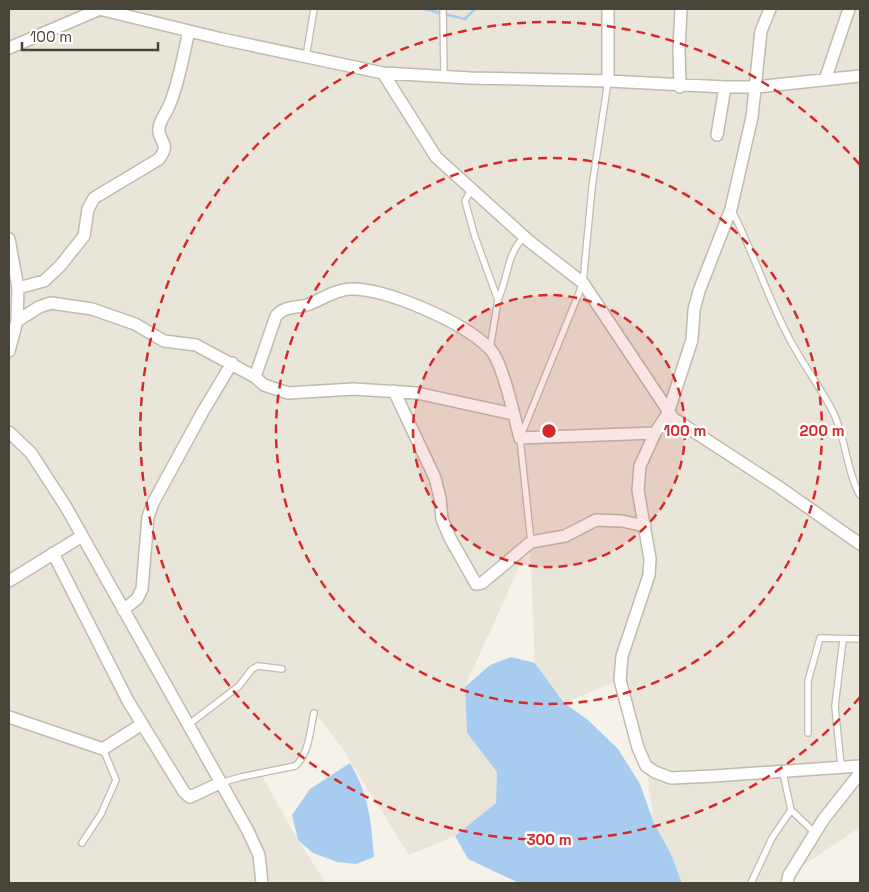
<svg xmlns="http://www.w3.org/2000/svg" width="869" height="892" font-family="'Space Grotesk',sans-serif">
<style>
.residential{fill:#e9e5d8}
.water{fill:#a8ccf0}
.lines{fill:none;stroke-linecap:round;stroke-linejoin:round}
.stream{stroke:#a8ccf0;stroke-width:2.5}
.lane-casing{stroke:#c0bbac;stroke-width:8}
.street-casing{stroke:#c0bbac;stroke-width:14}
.lane{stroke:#fff;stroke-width:5.5}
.street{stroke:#fff;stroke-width:11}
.ring{fill:none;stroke:#d62828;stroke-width:2.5;stroke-dasharray:9 6}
.centre{fill:#d62828;stroke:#fff;stroke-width:2.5}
.ring-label{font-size:15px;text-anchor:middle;font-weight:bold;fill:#d62828;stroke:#fff;stroke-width:5;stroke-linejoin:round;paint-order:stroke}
</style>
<rect width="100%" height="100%" fill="#f5f2ea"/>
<!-- residential -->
<path class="residential" d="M9,9h851v818l-71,48 -2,8h-105l-11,-29 -17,-31 -8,-57 -26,-86 -56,23 -29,-40 -5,-120 -65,144 2,46 30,39 -1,31 -41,33 -46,19 -69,-110 -25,-32 -14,48 -40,13 37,66 28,43h-317z"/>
<!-- water -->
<path class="water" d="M511,657l24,6 29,40 24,17 30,29 22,35 14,39 17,31 11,29h-163l-51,-24 -13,-23 41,-33 1,-31 -30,-39 -2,-46 25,-22z
M350,763c19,32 21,57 24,94l-18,7 -19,-2 -24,-9 -15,-13 -6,-25 18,-26z"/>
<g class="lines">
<!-- stream -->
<path class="stream" d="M424,9l41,10 10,-10"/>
<defs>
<path id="lane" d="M443,9l1,67
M306,57l8,-48
M472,188l-7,13 10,36 23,63 -8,48
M732,211c21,40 35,85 56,125 13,26 32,50 45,76 12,23 15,65 27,83
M498,300c10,-22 9,-47 26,-63
M531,542l-11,-104 63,-155 9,-96 16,-106
M188,725l51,-39 13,-17 6,-3 24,3
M808,733v-52l12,-43 40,1
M841,766l-6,-60 8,-66
M783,773l8,37 24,23
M220,783l21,-6 54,-11c14,-11 15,-36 19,-53
M82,843l19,-29 15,-34 -13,-31
M751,883l21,-45 19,-28"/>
<path id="street" d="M99,9l123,30 161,34 87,5 138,3 117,6h31l104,-11
M770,9l-9,22 -9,86 -21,92 -32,82 -5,19 -2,30 -24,73 -13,20 -15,33 -2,24 12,69 -1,16 -27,81 -2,24 18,68 8,18 9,6 16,6 43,-2 146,-10
M9,48l91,-39
M383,73l53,84 93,84 54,42 90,135 106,69 81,57
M825,80l24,-71
M608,81v-72
M680,87l-1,-37 2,-41
M717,135l8,-48
M9,239l9,49 -1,33 -8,30
M18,288l26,-7 16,-15 24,-30 4,-27 6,-11 65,-39c13,-17 -2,-17 0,-31 1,-8 7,-15 10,-22 10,-23 14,-50 20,-75
M17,321l22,-14 12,-4 41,6 43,15 29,17 32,4 59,32 9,8 24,8 65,-4 64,4 96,21
M255,377l21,-61c8,-10 19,-8 31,-11 14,-5 27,-15 43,-16 36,-1 113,33 139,59 14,13 25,69 31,90l135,-5
M394,391l41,87 5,20 2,21 8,19 26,46 6,-1 49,-41 34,-6 31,-16 26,1 23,5
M9,432l22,21 35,54 182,324 11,24 3,28
M53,553l75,148 56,91 6,5 30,-14
M9,581l73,-45
M123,610l14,-11 5,-10 6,-72 5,-14 49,-90 30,-50
M9,717l94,32 39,-25
M787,883l2,-8 34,-55 37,-47"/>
</defs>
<!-- lane casing -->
<use href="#lane" class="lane-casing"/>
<!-- street casing -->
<use href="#street" class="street-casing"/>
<!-- lane -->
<use href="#lane" class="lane"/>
<!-- street -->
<use href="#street" class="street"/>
</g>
<!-- distance rings -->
<circle cx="549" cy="431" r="136" fill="#d62828" fill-opacity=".12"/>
<g class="ring">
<circle cx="549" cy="431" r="136"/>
<circle cx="549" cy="431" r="273"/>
<path d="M860 697A409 409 0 1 1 860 165"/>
</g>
<circle cx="549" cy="431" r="8" class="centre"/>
<g class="ring-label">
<text x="685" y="436">100 m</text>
<text x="822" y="436">200 m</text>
<text x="549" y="845">300 m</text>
</g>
<!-- border -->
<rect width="869" height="892" fill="none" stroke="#494438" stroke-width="20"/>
<!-- scale -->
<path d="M22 42v8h136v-8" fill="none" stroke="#494438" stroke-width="2.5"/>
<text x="30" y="42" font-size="15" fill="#494438" stroke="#ffffff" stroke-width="4" paint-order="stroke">100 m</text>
</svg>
